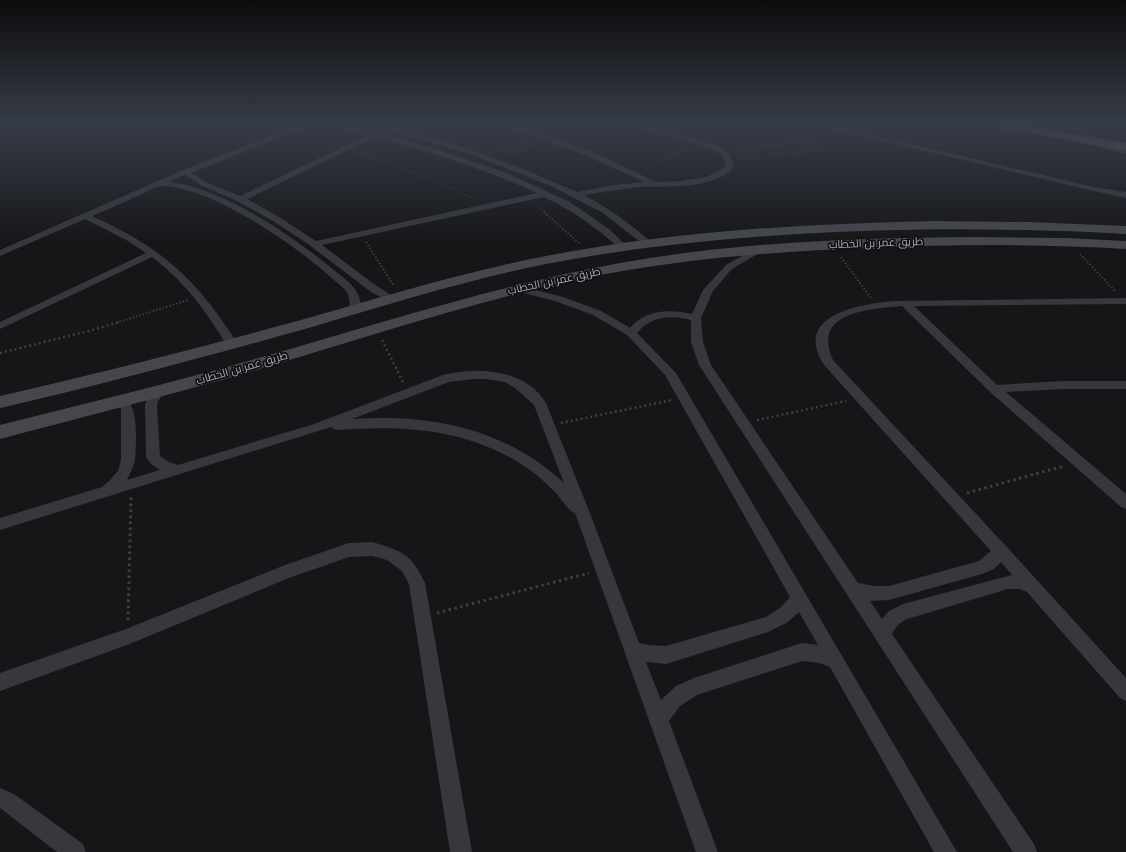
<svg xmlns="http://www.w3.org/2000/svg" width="1126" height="852" font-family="'Fira Sans',Cairo,sans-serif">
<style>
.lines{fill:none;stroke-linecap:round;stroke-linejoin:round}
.path-far3{stroke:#3d3f44;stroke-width:1.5;stroke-dasharray:1 2;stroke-linecap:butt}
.path-far2{stroke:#3d3f44;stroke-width:2;stroke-dasharray:1.5 2;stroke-linecap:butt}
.path-far1{stroke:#3d3f44;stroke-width:2.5;stroke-dasharray:2 3;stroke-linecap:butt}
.path{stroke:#3d3f44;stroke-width:3;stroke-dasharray:2.5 3.5;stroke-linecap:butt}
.street{fill:#37383d;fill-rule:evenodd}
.secondary{fill:#45474d;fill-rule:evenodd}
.primary{fill:#53555c;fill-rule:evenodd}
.labels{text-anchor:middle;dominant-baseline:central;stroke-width:3.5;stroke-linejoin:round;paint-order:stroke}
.street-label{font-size:11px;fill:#a8adb8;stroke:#111113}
</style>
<rect width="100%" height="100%" fill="#161618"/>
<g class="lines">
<!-- path-far3 -->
<path class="path-far3" d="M735,151l81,-12
M499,152l25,-12
M358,153l73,26 43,20
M508,156l26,-12
M738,158l89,-8
M646,168l41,-19
M538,206l7,7"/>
<!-- path-far2 -->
<path class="path-far2" d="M544,212l35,31
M366,242l28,44
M1080,254l35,37
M841,257l30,41
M116,323l72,-23"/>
<!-- path-far1 -->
<path class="path-far1" d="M382,340l22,44
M0,353l89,-22 30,-9
M757,420l89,-19
M561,423l111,-23"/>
<!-- path -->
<path class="path" d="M967,493l97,-27
M437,613l152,-40
M128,620l3,-123"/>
<!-- street -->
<path class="street" d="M295,124h49l73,19 87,29 66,30 39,27 19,18 -2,2h-6c-23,-21 -48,-39 -76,-52l-222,48 49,37 23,15 1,2 -1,2 -4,1 -19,-10 -63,-48 -35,-23 -36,-20 -35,-15 -17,-11 -16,7c52,5 126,55 166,89 6,5 15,11 20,18 4,7 6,12 6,20l-1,2h-8c-4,-6 -1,-13 -6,-20 -5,-6 -14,-12 -20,-18 -36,-31 -117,-87 -164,-87 -6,0 -14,6 -20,8 -16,7 -33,15 -50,22 71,32 104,63 146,128l-2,3h-8c-24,-38 -40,-62 -76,-90l-152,72v-7l146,-69 -18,-12 -43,-22 -85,37v-6l183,-80 113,-44zM333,126l35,9 -128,61 -32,-13 -17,-10 112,-45 5,1zM375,137c55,15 110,32 162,56l-221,48 -37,-24 -32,-18z
M371,124h13l76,22 61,22 56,24 37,-7 31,-3 -58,-26 -84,-32h11l79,28 63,30 25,-1 25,-4 11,-5 9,-6c-1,-10 -6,-13 -14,-17l-85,-25h12l79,21 12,10 4,12c-20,23 -67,19 -95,20 -18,2 -37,5 -55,8 25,13 45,28 66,46l2,2 -2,2h-6l-41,-32 -50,-26 -78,-31z
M811,124h14l269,63 32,5v6l-32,-7z
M1099,143h3l24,7v4l-27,-7z
M758,247l3,1 2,2 -2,2 -29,17 -19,22 -12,27 2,24 8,23 147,218 17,3h14l90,-25 12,-10 -167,-186c-32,-50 36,-61 70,-64l232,-3v6l-212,2 83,79 66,-4h63v8h-63l-57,3 120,102v15l-5,-2 -131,-115 -88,-86c-33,3 -91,6 -69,54l172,185 121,133v23l-6,-3 -93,-106 -8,-3h-11l-101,30c-7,3 -12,8 -15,15l142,210 3,8h-24l-314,-487 -8,-23v-22c-20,-5 -40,-4 -54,13l39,40 281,479h-23l-104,-185 -11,-4 -17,-2 -105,34 -17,11 -11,15 49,131h-22l-121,-339c-8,-3 -14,-15 -21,-22 -8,-8 -18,-17 -27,-23 -58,-40 -124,-43 -191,-38l-5,-3 -331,103v-12l102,-31 7,-6 9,-10 3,-11v-51l-8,-8 2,-3c26,-8 21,47 20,62l-2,7 -6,13 33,-10 -9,-6 -5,-7 -1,-52c2,-9 9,-21 19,-18l2,3 -8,11 -1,4 3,51 9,6 9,3 136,-41 129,-49c34,-9 83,-6 103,28l45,113 48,127 10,2 17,1 100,-29 14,-9 10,-11 -125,-222 -38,-40 -34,-20 -38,-14 -39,-10 -1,-2 5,-3 43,11 38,14 29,17c15,-19 41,-19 62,-14l11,-24 23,-25zM474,379h12l19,3 10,6 19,17 30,78c-60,-55 -133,-69 -212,-64l97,-37zM1001,562l11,13 -109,29 -14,7 -7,8 -12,-18 19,-1 93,-26 12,-5zM799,612l19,33 -16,-2 -108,35 -18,8 -15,14 -15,-38 20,2 102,-32 20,-10z
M372,542c30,9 39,11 53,41l47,269h-22l-41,-268 -7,-13 -15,-11 -15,-4 -23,1 -60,21 -162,67 -127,46v-18l126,-44 159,-64 64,-22z
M0,788l14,6 69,50 3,8h-29l-57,-44z"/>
<!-- secondary -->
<path class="secondary" d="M932,221l97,1 97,4v8c-88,-5 -177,-6 -265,-3 -106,4 -211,13 -315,33 -79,16 -156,40 -234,63 -103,29 -207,57 -312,81v-12c101,-23 202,-49 301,-76 82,-23 162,-48 245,-64 128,-25 256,-32 386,-35z
M974,237l91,1 61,3v8c-85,-5 -169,-5 -254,-1 -96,3 -193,11 -287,30 -106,22 -208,56 -312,87 -90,27 -182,50 -273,74v-14c87,-22 175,-43 262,-68 119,-34 236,-72 358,-94 117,-21 236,-25 354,-26z"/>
<!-- primary -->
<path class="primary" d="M990,124h27l109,19v8l-131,-24z"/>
</g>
<!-- sky -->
<linearGradient id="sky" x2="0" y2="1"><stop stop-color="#0c0c0d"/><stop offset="0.51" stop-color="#363c48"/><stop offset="1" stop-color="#363c48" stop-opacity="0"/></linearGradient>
<rect width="1126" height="244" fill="url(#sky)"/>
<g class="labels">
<!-- street labels -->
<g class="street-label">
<text transform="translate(876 243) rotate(-2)">طريق عمر بن الخطاب</text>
<text transform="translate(554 281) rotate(-12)">طريق عمر بن الخطاب</text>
<text transform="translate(242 368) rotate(-16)">طريق عمر بن الخطاب</text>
</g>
</g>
</svg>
